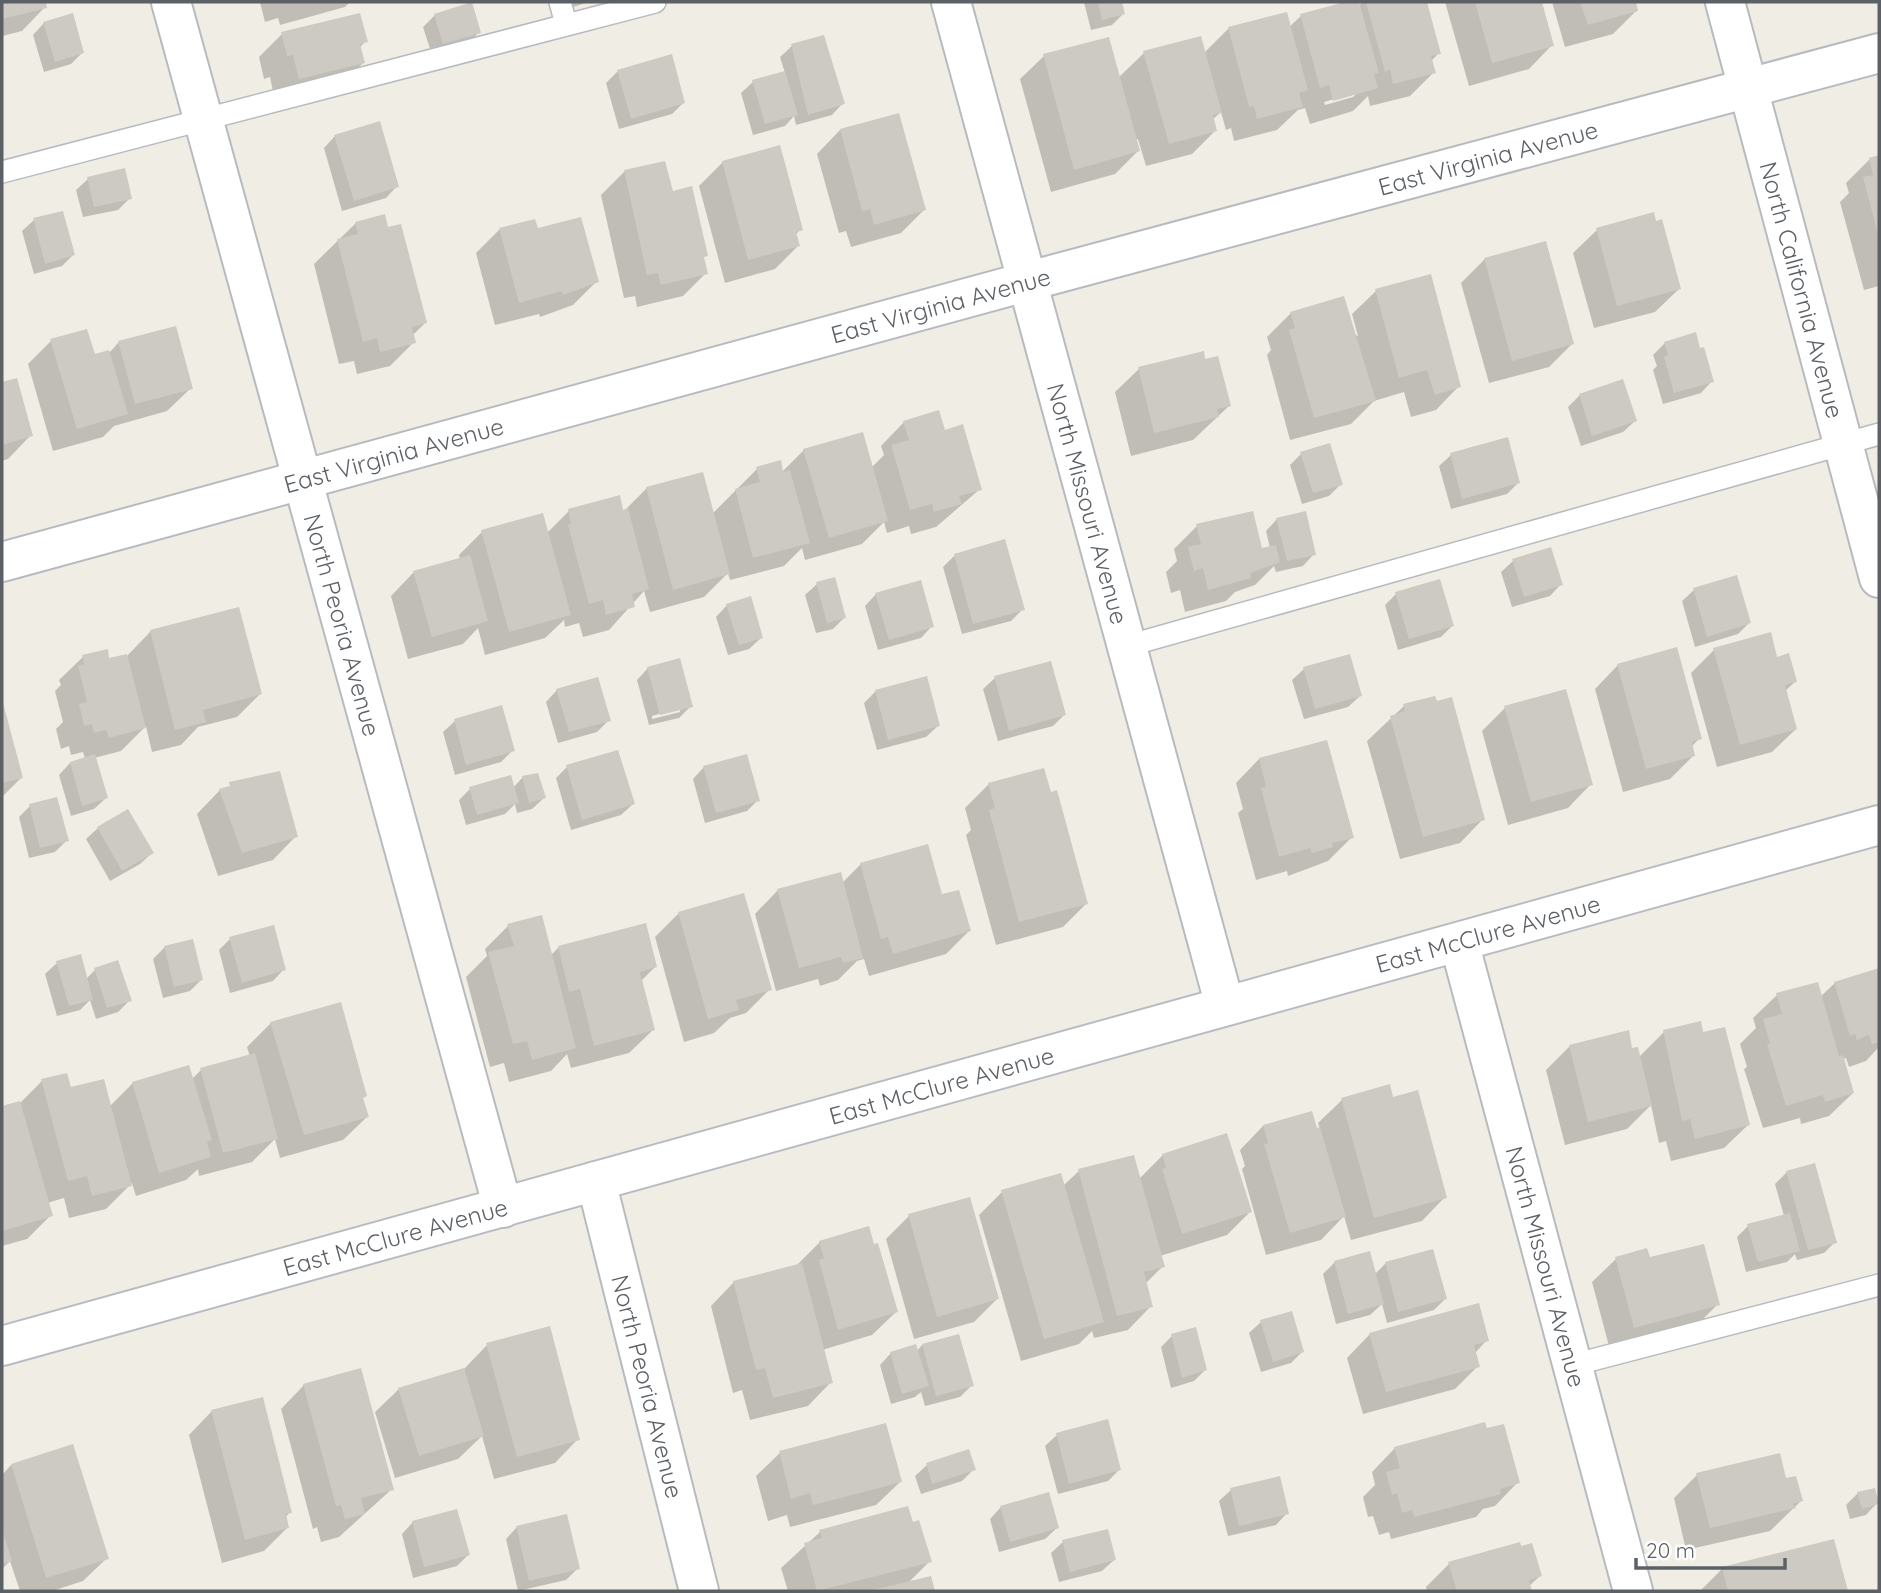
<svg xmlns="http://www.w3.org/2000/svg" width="1881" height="1593" font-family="Quicksand,sans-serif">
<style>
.shadow{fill:#0003;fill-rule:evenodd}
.building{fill:#cdc9c3}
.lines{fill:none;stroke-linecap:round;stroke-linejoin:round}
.lane-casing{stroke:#b7bbbf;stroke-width:24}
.street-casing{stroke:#b7bbbf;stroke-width:42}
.secondary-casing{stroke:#b8bcc2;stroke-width:42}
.lane{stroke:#fff;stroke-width:21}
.street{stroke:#fff;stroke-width:38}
.secondary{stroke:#fff;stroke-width:38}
.labels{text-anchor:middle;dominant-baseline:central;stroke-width:7;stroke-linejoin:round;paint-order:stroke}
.street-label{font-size:24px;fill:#5c6166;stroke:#fff}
</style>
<rect width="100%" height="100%" fill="#f0ede4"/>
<!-- shadow -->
<path class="shadow" d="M2,2h42l1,5 -23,24 -20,5z
M260,2h90l-5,5 -65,18 -2,-7 -13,4z
M565,2h24l-22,7z
M1084,2h37l3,11 -12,12 -21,5z
M1352,2h5l1,4 5,-4h62l14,51 -8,8 3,11 -24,24 -40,10 -2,-10 -15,15 -43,13 -5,-16 -7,2 -21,20 -43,11 -3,-13 -5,2 -5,-18 -9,8 3,11 -23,23 -46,12 -8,-27 -3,1 3,11 -23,23 -64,18 -31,-113 24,-23 74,22 26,-25h60l25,-25 60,-1 12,-11zM1358,92l-5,5 -28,8 -1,-3z
M1445,2h95l12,43 -23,24 -60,17z
M1552,2h82l2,9 -23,23 -48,13z
M435,15l44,17 -11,12 -36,11 -9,-28z
M44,23l38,30 -11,11 -27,8 -11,-37z
M282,34l84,7 -7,7 4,15 -23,23 -65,15 -5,-24 -6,2 -5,-22z
M792,46l51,57 -11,12 -36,10 -2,-9 -9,10 -32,9 -12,-42 12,-11 32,-9 -5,-16z
M618,71l66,31 -12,12 -53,15 -13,-46z
M840,130l84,80 -23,23 -50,14 -5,-16 -7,2 -22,-79z
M335,136l62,50 -11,12 -44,13 -18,-63z
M1879,157v129l-15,4 -24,-88 9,-9 -3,-10 24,-24z
M723,162l78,67 -6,6 3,11 -23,23 -50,14 -26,-97z
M625,171l46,22 35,80 -23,23 -46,11 -2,-11 -11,2 -23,-103z
M88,179l42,19 -12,12 -35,7 -7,-27z
M34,220l39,35 -11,11 -28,8 -12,-43z
M534,221l3,9 60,51 -24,24 -33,12 -1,-3 -44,11 -19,-72 23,-23z
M356,223l31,6 38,94 -13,13 2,6 -24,24 -33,8 -3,-13 -15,3 -25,-100z
M1597,230l82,59 -24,23 -61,16 -21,-75z
M1485,259l87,85 -23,23 -60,16 -28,-100z
M1376,291l83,95 -23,24 -25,7 -7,-25 -30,9 -23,23 -61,16 -23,-85 4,-5 -4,-13 24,-24 67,23 -6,-22z
M51,341l43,16 16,-5 9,-10 72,46 -24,23 -53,15 -11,11 -50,14 -25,-87z
M1665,343l47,38 -11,12 -38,11 -10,-34 4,-4 -4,-11z
M1139,369l90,37 -36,34 -62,16 -16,-64z
M16,380l15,55 -23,24 -6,2v-77z
M1580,395l55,26 -12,11 -42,14 -13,-39z
M904,422l40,10 36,57 -44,38 -25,7 -2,-8 -22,7 -3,-11 -22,22 -57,16 -3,-12 -18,18 -54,14 -2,-7 -24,24 -54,15 -6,-21 -35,39 -26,7 -4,-14 -14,4 -1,-7 -19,18 -60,17 -7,-27 -15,16 -55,15 -17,-63 23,-24 46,-12 -1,-5 23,-23 65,1 22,-22 53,2 25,-25 65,26 45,-45 25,3 22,-22 67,18 13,-13 -3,-9z
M1301,454l40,30 -12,12 -27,8 -12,-39z
M1451,455l67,28 -11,11 -56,15 -12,-43z
M1277,519l37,35 -11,12 -27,6 -2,-6 -19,19 -20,7 -9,9 -41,11 -5,-22 -9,3 -5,-21 11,-11 -3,-12 23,-23 64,24 9,-2 -4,-17z
M954,556l69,53 -12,12 -49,13 -19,-67z
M1513,561l48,23 -11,12 -38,11 -11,-35z
M1736,577l13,46 -11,11 -43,13 -13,-46 12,-11z
M817,584l27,34 -11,11 -17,4 -11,-38z
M876,594l56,32 -11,12 -43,12 -13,-44z
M1396,594l56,32 -11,11 -43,13 -13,-45z
M727,605l34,33 -12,11 -21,6 -12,-38z
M151,631l109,63 -23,23 -39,10 -17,18 -29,7 -6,-26 -25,25 -27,7 12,40 -12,11 -23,7 -12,-41 11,-12 15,-4 -2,-7 -12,3 -2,-9 -8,3 -5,-20 7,-7 -8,-31 6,-6 -2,-5 24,-23 25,3 19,-4z
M1714,650l62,9 19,23 -10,9 11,38 -24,23 -55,15 -26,-94z
M1618,665l82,73 -9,9 2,9 -23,23 -47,13 -28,-103z
M648,668l43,38 -12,12 -30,7 -12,-45zM680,708v4l-28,7v-3z
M1304,669l56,27 -12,11 -44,12 -12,-39z
M995,678l69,37 -11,11 -55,15 -15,-52z
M557,690l52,30 -12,12 -39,11 -12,-41z
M876,691l62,35 -12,11 -49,13 -13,-47z
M2,702l20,75 -20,20z
M1404,706l79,113 -23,24 -60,16 -33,-118z
M1505,708l86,76 -23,24 -60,17 -26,-94z
M455,721l58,29 -12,12 -46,13 -12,-43z
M1259,759l93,78 -24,24 -40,15 -1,-5 -31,9 -18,-67 5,-4 -7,-26z
M567,767l66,37 -12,11 -50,15 -15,-52z
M704,767l54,33 -11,11 -42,12 -12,-44z
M537,775l7,23 -12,11 -15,4 -2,-9 -10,10 -39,11 -7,-25 11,-11 43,-1 9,-10z
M989,784l97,120 -23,23 -67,18 -30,-110 5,-5 -6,-22z
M220,790l76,46 -23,24 -55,16 -21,-62z
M30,806l37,34 -12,12 -26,6 -10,-41z
M98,828l54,25 -12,11 -30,17 -24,-42z
M861,864l80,33 28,34 -23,23 -77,22 -5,-17 -7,2 -19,19 -18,6 -2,-7 -42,12 -21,-77 23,-24 64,-7z
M743,895l27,94 -24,24 -16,5 -16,15 -30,9 -29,-105 23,-23z
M508,926l42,30 9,-9 96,20 -14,14 12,49 -24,23 -58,15 -4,-14 -16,17 -42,11 -5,-19 -14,4 -24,-90 21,-21 -2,-7z
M230,939l54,30 -11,12 -43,12 -11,-43z
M165,947l36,33 -11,11 -27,7 -10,-39z
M57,963l29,16 9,-9 35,30 -12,12 -22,7 -6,-19 -10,10 -23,6 -12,-42z
M1879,969v78l-13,14 -17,6 -3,-9 -3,1 10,34 -24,23 -28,8 -1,-6 -37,10 -19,-59 3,-2 -7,-23 16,-16 -3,-10 24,-23 43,2 15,-14z
M271,1023l94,73 -3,3 5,18 -24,23 -63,18 -5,-19 -23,23 -53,14 -1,-7 -12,11 -50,16 -4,-13 -26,26 -37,9 -5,-20 -17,5 4,12 -24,24 -25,7v-138l18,-5 22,-22 67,26 24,-24 58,-3 10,-10 49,-13 -3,-10z
M1664,1032l38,2 46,91 -24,23 -53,13 -5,-20 -7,2 -8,-38 -24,24 -62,16 -19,-75 24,-24 61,4 8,7z
M1392,1099l53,98 -23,24 -71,19 -7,-24 -23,24 -55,15 -24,-86 3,-3 -5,-16 23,-24 57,3 -2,-6 24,-23z
M1163,1155l87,57 -23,23 -67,21 3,10 -18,18 6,22 -23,24 -34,8 -2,-7 -13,13 -58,17 -42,-146 23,-23 61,-6 16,-15 60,8z
M1787,1172l48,70 -11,11 -27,7 -2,-6 -8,8 -41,10 -9,-35 11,-11 36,-10 -9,-32z
M909,1216l89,82 -24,24 -60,17 -28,-100z
M820,1242l76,70 -24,23 -50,15 9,32 -23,24 -58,14 -8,-30 -9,3 -22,-87 23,-24 62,-16z
M1616,1259l32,1 70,44 -24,24 -84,22 -18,-68z
M1335,1262l39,13 12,-12 59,36 -11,11 -47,13 -5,-19 -12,11 -34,9 -13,-50z
M1261,1322l41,30 -11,11 -30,9 -12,-39z
M1370,1334l117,6 -12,13 3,13 -23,23 -92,25 -16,-56z
M1172,1336l33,34 -11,11 -23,7 -10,-41z
M487,1345l91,94 -23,24 -61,16 -12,-43 -24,23 -63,19 -20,-66 24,-23 65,-20z
M922,1345l50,40 -12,12 -35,9 -4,-14 -6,5 -24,7 -11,-39 11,-12 26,-2z
M304,1385l88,104 -53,48 -18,5 -4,-15 -4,2 -32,-120z
M212,1411l78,101 -5,6 2,10 -23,23 -42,12 -33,-128z
M1057,1435l62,35 -11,11 -50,13 -13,-48z
M1395,1448l123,34 -23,24 -12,3 -7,8 -85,22 -2,-7 -10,3 -6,-19 -5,1 -5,-20 12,-12 -3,-13z
M780,1453l120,29 -24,23 -86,22 -3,-12 -19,6 -12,-45z
M11,1465l96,93 -24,23 -31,10h-32l-10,-30 -8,8v-94z
M927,1465l47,4 -12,12 -41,13 -6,-18z
M1697,1475l88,5 16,21 -31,30 -84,19 -12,-52z
M1231,1490l56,23 -11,12 -48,11 -9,-35z
M1858,1493l19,10 -11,12 -16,4 -4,-14z
M1001,1507l56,21 -12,11 -46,13 -9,-33z
M413,1522l55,33 -11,11 -44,12 -11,-44z
M517,1527l61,41 -12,12 -48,11 -12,-52z
M820,1532l110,29 -23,23 23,-6 3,13h-145l-7,-23z
M1833,1541l13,50h-146l23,-23z
M1063,1542l51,18 -12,11 -43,11 -8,-29z
M1520,1548l20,28 -11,10 2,5h-104l-1,-4 23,-23z"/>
<!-- building -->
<path class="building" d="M2,2h44l1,6 -45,11z
M472,2l9,31 -38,11 -9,-30z
M1098,2h24l3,12 -23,6z
M1345,2h14l20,71 -5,1 4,14 -45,13 -4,-16 -9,3 -20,-74z
M1366,2h61l14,52 -10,2 5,17 -43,11 -3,-14 -5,2z
M1475,2h67l12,44 -62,17z
M1580,2h56l2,9 -50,14z
M1287,12l21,78 -9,3 4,14 -46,12 -3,-13 -5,1 -21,-80z
M73,13l11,40 -29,9 -12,-40z
M360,13l8,29 -8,2 5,19 -66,16 -6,-24 -6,1 -6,-24z
M824,35l21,69 -37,11 -17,-71z
M1201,36l21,77 -9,2 4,16 -48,13 -26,-93z
M1109,37l31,114 -66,19 -31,-116z
M672,54l13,49 -54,16 -14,-49z
M785,71l13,44 -33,9 -13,-44z
M899,113l27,97 -52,15 -4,-16 -8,2 -22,-82z
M380,121l19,66 -45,14 -20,-66z
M780,145l23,85 -7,2 4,14 -52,14 -26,-99z
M1879,155v80h-1l-15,-58 10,-2 -4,-17z
M665,161l8,30 19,-5 16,70 -4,1 4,17 -47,11 -3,-12 -11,2 -23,-105z
M125,168l7,31 -38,8 -7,-30z
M63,211l12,44 -30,9 -12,-46z
M1654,212l2,9 6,-2 19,70 -64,17 -21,-78z
M385,214l3,13 13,-3 26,99 -15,4 4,16 -36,9 -3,-14 -14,4 -26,-103 21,-5 -3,-12z
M581,217l18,65 -36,13 -1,-4 -43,12 -20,-75 36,-9 3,9z
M1546,241l28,103 -62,17 -28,-103z
M1431,274l30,113 -26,8 -8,-25 -28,8 -24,-89z
M1344,296l32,105 -62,17 -25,-88 6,-2 -5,-16z
M176,326l17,63 -58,15 -17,-63z
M87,329l8,25 14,-4 19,64 -51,15 -27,-90z
M1696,332l4,16 4,-1 10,35 -40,11 -10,-36 4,-2 -4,-13z
M1204,351l1,8 13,-3 13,50 -14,3 2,8 -65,16 -16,-66z
M17,378l16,58 -31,9v-63z
M1623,379l14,42 -45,15 -13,-42z
M939,410l6,20 18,-6 19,66 -23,6 3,8 -28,8 -2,-8 -22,6 -19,-65 18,-5 -6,-19z
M863,432l25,89 -59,17 -26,-89z
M1508,437l12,46 -58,16 -12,-46z
M1330,443l13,42 -30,8 -13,-41z
M781,460l2,12 7,-2 20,73 -57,15 -18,-69 25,-7 -4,-15z
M703,472l27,102 -57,16 -27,-103z
M620,495l3,15 5,-2 21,81 -17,5 3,13 -29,8 -3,-15 -14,4 -21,-79 3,-1 -3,-15z
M1253,511l9,37 14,-3 4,17 -30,11 1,5 -43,12 -5,-22 -9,3 -6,-24 13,-3 -5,-20z
M1306,511l10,44 -29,6 -11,-43z
M543,513l28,102 -62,17 -28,-102z
M1005,539l20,71 -52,14 -19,-70z
M1551,547l12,38 -39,12 -12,-38z
M470,555l18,66 -56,16 -19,-66z
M1737,575l14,48 -44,14 -14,-49z
M835,577l11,41 -19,5 -11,-41z
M1440,579l14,47 -45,13 -14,-47z
M921,580l13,47 -45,13 -14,-47z
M751,596l12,42 -24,7 -13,-41z
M239,607l23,87 -59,16 3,12 -31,8 -25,-100z
M1771,632l6,25 12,-4 8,29 -12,3 12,44 -57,16 -27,-97z
M1677,647l25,92 -10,3 3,14 -49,13 -29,-105z
M108,649l1,9 18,-4 19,74 -37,10 -3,-8 -12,3 -2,-9 -8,2 -5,-22 8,-2 -9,-36 6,-2 -2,-9z
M1350,654l12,42 -47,13 -12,-42z
M680,658l13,49 -33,8 -13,-48z
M1051,661l15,54 -57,16 -15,-55z
M927,676l13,50 -52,14 -13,-50z
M598,677l13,44 -42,11 -13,-43z
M1566,689l27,96 -62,17 -27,-96z
M1435,696l2,5 15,-4 33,123 -62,17 -33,-121 15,-5 -2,-7z
M2,699l21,79 -21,5z
M502,705l13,46 -49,14 -12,-46z
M1327,740l27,98 -22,5 1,4 -21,6 -2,-5 -31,9 -18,-69 5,-1 -7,-29z
M618,750l17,54 -53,16 -16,-55z
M95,754l13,44 -26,8 -12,-44z
M747,754l13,47 -44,12 -13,-47z
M1044,768l7,24 6,-2 31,114 -69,18 -30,-112 6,-2 -7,-25z
M280,771l18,66 -56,16 -23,-64 11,-3 -1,-4z
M538,773l8,25 -17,5 -7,-27z
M511,775l8,28 -42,12 -8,-28z
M57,797l12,44 -29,7 -11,-44z
M128,809l26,44 -32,18 -25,-44z
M928,844l14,50 17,-4 12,41 -78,23 -5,-17 -7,2 -21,-76z
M841,872l22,86 -20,5 -2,-6 -42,11 -22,-79z
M744,893l28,97 -36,10 3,10 -31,9 -30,-107z
M542,915l34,133 -44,12 -5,-19 -14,3 -25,-92 26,-6 -7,-22z
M646,923l11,44 -17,5 15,58 -61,16 -14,-57 -11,3 -11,-46z
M274,925l12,45 -44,13 -13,-46z
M193,939l10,41 -29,7 -10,-41z
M81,954l12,46 -24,6 -13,-45z
M118,960l14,41 -25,7 -13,-40z
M1879,968v74l-7,2 -3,-9 -12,5 -2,-6 -5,2 -16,-54z
M1818,982l21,74 4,-1 11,38 -29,9 -2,-7 -37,11 -19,-62h3l-7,-25 19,-5 -6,-21z
M341,1002l26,94 -4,2 6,19 -65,18 -34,-113z
M1701,1021l2,11 22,-5 25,98 -55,14 -5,-20 -8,2 -19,-91z
M1629,1030l3,18 6,-1 14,59 -64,16 -19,-77z
M255,1053l23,86 -55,14 -23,-85z
M189,1065l23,75 -5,2 4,15 -52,16 -27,-91z
M67,1073l4,14 33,-8 28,107 -40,10 -5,-20 -19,5 -27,-102z
M1390,1084l3,13 25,-7 29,108 -73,20 -33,-120z
M20,1101l33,115 -51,15v-125z
M1312,1111l5,17 3,-1 26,90 -56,16 -26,-89 4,-1 -5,-18z
M1227,1133l25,79 -70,22 -20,-65 4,-1 -4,-14z
M1134,1155l31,112 -21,5 9,35 -36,9 -39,-147z
M1815,1163l22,80 -29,7 -22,-79z
M1061,1173l43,149 -60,17 -43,-149z
M970,1197l29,102 -62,18 -29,-103z
M1790,1213l10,38 -42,11 -11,-38z
M869,1226l5,18 4,-1 20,69 -60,18 -19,-70 5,-2 -5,-17z
M1704,1244l16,61 -86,23 -19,-71 32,-9 3,9z
M1433,1249l14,50 -49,13 -13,-50z
M1370,1251l14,53 -36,10 -14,-53z
M802,1263l31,120 -60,15 -8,-30 -9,2 -23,-89z
M1479,1303l10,38 -15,4 6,22 -94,25 -17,-59z
M1292,1311l12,41 -31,10 -13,-42z
M550,1326l30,114 -63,17 -31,-114z
M1196,1327l11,43 -25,8 -11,-44z
M959,1334l15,52 -38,10 -14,-52z
M916,1344l13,42 -27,8 -12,-42z
M361,1368l33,122 -33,8 4,16 -20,5 -4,-14 -5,1 -33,-122z
M464,1368l20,68 -65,20 -21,-68z
M263,1397l29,116 -6,1 3,14 -44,12 -34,-130z
M1108,1419l13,51 -52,14 -13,-51z
M1485,1422l2,6 17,-4 16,59 -20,6 1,5 -87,23 -2,-7 -10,3 -5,-20 -5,2 -6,-23 14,-4 -6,-21z
M886,1423l16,59 -89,23 -3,-12 -19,6 -12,-48z
M73,1444l36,115 -63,19 -35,-114z
M969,1449l7,21 -44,14 -6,-21z
M1780,1453l6,25 10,-2 7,25 -10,3 3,4 -86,20 -14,-55z
M1280,1476l9,38 -50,12 -9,-38z
M1875,1488l4,16 -17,5 -5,-17z
M1049,1492l10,36 -49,14 -10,-36z
M908,1506l5,16 6,-2 13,42 -115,29 -13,-48 18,-5 -3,-8z
M457,1509l13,46 -46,12 -12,-46z
M567,1514l13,55 -51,12 -13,-55z
M2,1529l10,32 -10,3z
M1108,1529l8,31 -46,12 -8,-32z
M1834,1539l14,52h-120l-6,-24z
M1520,1542l1,4 11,-3 10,33 -13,4 3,11h-75l-9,-29z
M931,1576l4,15h-62v-1z"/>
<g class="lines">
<defs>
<path id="lane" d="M560,2l6,22
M2,172l653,-170
M1127,646l752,-212
M1573,1365l306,-80"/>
<g id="street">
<path id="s1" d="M171,2l332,1206"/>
<path id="s2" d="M951,2l274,1004"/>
<path id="s3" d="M1725,2l154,576"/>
<path id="s4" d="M2,562l1027,-281 850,-228"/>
<path id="s5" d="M1459,942l174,649"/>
<path id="s6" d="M596,1181l103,410"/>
</g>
<g id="secondary">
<path id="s7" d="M2,1346l1877,-521"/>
</g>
</defs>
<!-- lane casing -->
<use href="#lane" class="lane-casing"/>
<!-- street casing -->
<use href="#street" class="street-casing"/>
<!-- secondary casing -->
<use href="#secondary" class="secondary-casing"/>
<!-- lane -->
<use href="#lane" class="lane"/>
<!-- street -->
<use href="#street" class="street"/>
<!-- secondary -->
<use href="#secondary" class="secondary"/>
</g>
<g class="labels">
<!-- street labels -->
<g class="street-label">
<text stroke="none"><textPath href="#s4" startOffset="1540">East Virginia Avenue</textPath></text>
<text stroke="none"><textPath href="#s3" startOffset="298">North California Avenue</textPath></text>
<text stroke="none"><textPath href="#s4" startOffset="973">East Virginia Avenue</textPath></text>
<text stroke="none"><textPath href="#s4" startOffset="406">East Virginia Avenue</textPath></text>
<text stroke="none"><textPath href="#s2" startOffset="520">North Missouri Avenue</textPath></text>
<text stroke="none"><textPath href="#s1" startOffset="646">North Peoria Avenue</textPath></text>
<text stroke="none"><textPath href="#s7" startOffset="1542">East McClure Avenue</textPath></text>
<text stroke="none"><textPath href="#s7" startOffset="975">East McClure Avenue</textPath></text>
<text stroke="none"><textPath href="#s7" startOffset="408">East McClure Avenue</textPath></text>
<text stroke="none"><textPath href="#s5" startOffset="336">North Missouri Avenue</textPath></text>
<text stroke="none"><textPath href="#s6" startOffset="212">North Peoria Avenue</textPath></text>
</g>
</g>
<!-- border -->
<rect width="1881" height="1593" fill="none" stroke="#5c6166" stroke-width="7"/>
<!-- scale -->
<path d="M1636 1558v10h149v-10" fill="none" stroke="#5c6166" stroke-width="3.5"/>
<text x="1646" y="1558" font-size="21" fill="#5c6166" stroke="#ffffff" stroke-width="5" paint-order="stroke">20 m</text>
</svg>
